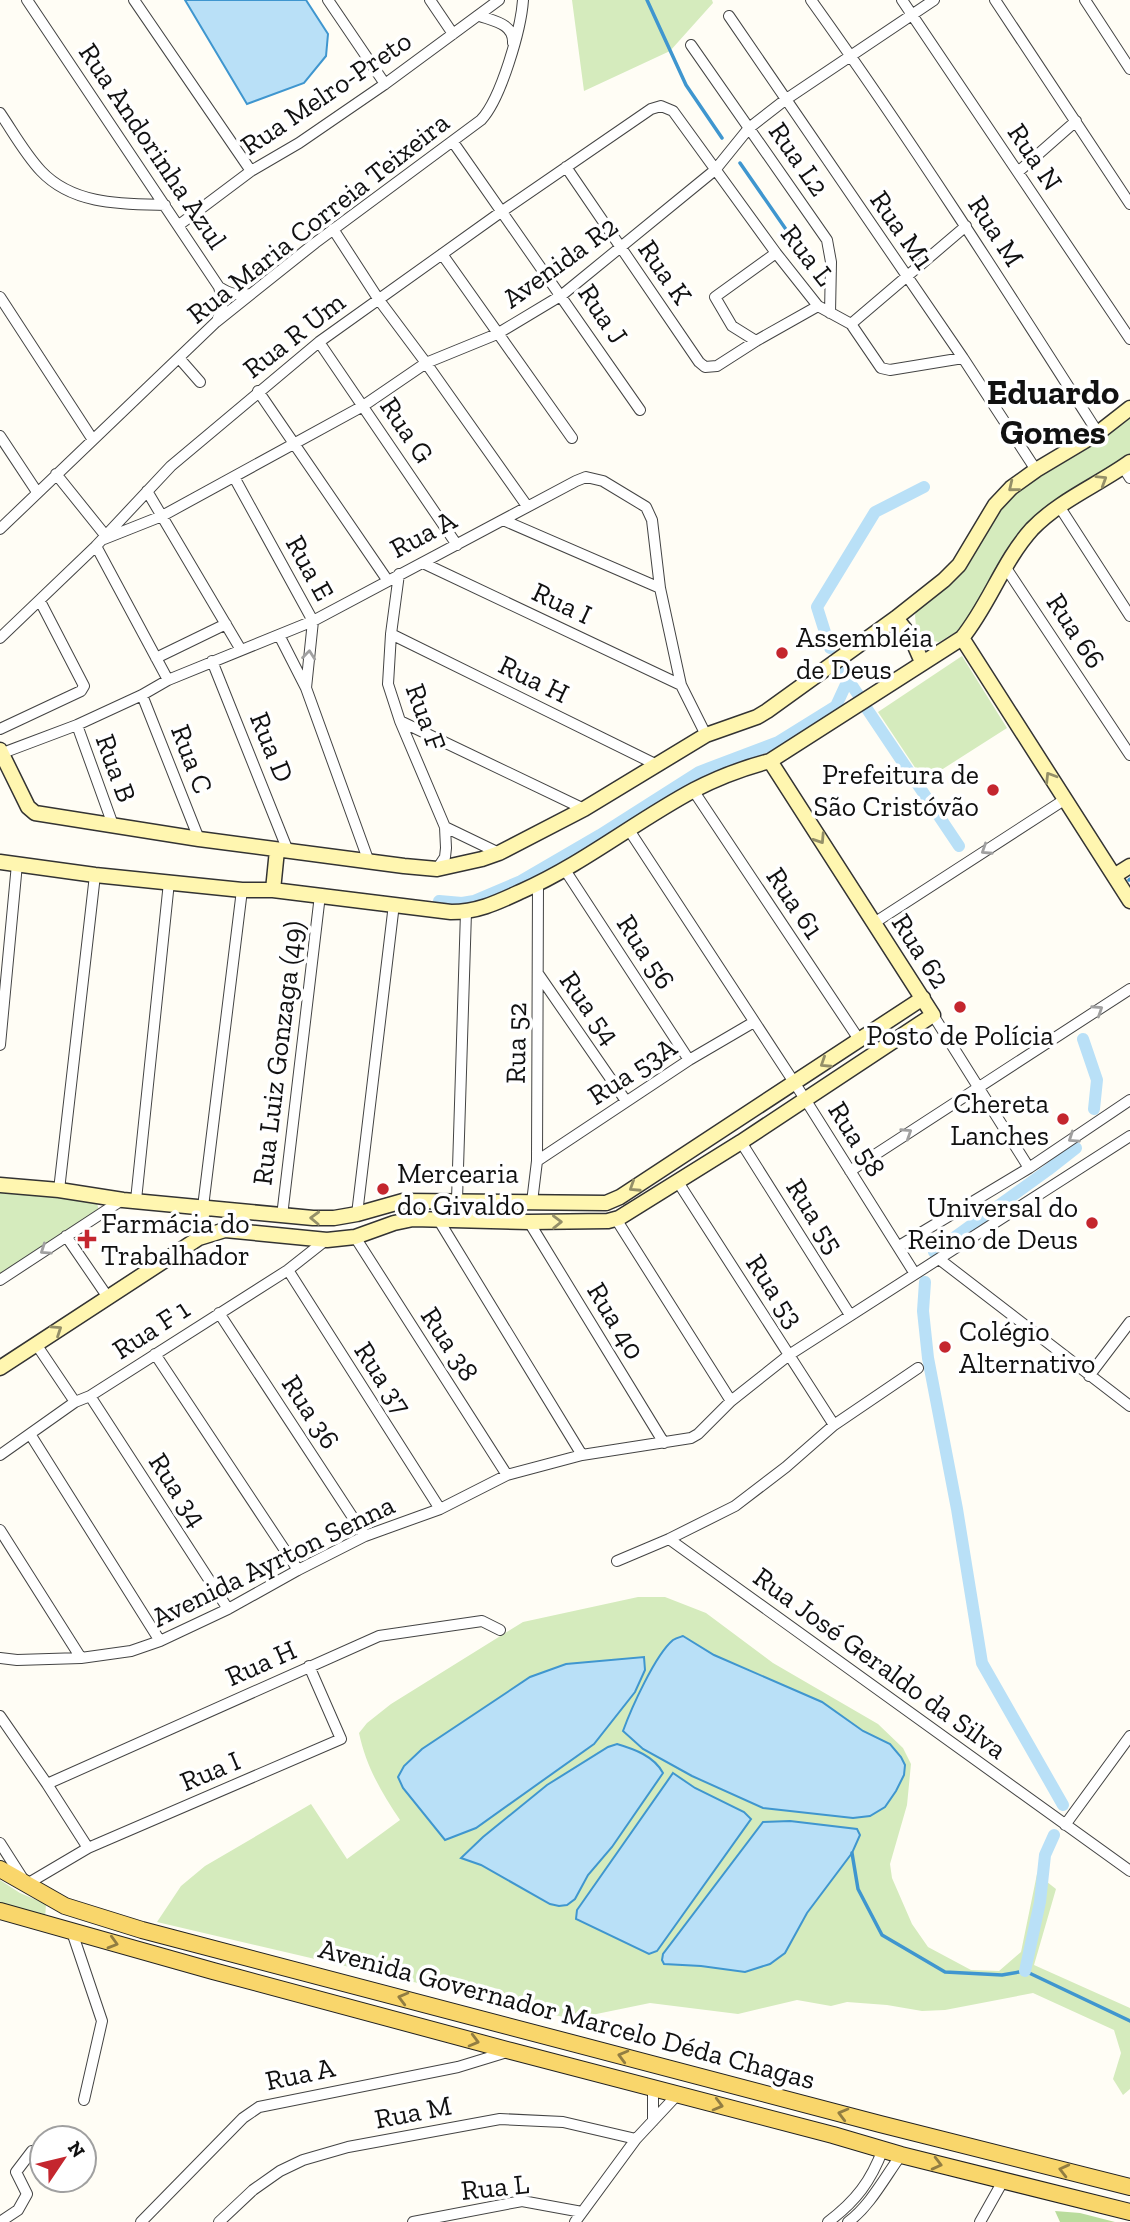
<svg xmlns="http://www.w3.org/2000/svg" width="1130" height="2222" font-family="'Zilla Slab',serif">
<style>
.green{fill:#d5ebbd}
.forest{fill:#b9dc9c}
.water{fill:#b9e0f7;stroke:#3f96cf;stroke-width:2}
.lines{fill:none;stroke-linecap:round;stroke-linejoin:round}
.stream{stroke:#3f96cf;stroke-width:3.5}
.canal{stroke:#b9e0f7;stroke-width:12}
.street-casing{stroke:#444;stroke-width:12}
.secondary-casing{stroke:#333;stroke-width:17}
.primary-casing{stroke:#222;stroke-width:18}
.street{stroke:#fff;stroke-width:10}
.secondary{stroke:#fff6b0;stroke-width:14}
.primary{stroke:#f9d66b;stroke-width:16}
.oneway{stroke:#948f68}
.oneway2{stroke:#a0a0a0}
.oneway3{stroke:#917d42}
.poi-dot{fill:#c4262e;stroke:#fff;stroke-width:2.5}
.labels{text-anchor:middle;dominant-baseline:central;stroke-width:7;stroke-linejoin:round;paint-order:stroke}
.street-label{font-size:28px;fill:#111;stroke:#fff}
.poi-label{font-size:28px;fill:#111;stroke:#fff;text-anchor:start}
.district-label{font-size:35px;font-weight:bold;fill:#111;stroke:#fff}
</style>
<rect width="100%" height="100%" fill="#fffdf5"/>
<!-- green -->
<path class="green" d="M572,0h140l1,3 -43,48 -86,40z
M1130,416v39l-74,47 -79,105 -21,25 -17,10 -11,-2 -6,-3 -6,-10 -1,-12 2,-5 80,-98 21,-23z
M962,656l45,72 -83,53 -46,-69z
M0,1190l97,13 2,8 -99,64z
M638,1597h27l41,16 67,50 105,61 25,24 8,16 -4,41 -17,59 2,14 20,46 16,23 43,23 28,1 22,-19 16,-78 19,15 -22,76 96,43v81l-7,6 -10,-16 8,-26 -7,-23 -81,-37 -88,17 -23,1 -35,-6 -40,-3 -16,4 -34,-6 -59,14 -88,-11 -78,16 -415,-97 24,-36 24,-20 106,-62 36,55 53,-39c-19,-28 -34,-54 -41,-87l8,-10 24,-19 132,-82z
M0,1880l20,13 26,11 -1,15 -45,-13z"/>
<!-- forest -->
<path class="forest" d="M1055,2211l25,2 35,9h-55z"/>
<!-- water -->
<path class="water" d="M185,0h121l22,34 -2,22 -22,27 -57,21z
M683,1636l31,19 108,47 41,29 27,13 11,13 4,8 -1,10 -8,16 -11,16 -15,9 -17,2 -90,-10 -71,-32 -49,-27 -20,-18c8,-22 32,-76 50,-91 3,-2 7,-3 10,-4z
M644,1657l1,13 -10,22 -41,52 -118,84 -31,12 -42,-52 -5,-11 6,-11 18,-17 108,-72 36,-13z
M617,1744c17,5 37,12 46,29l-51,74 -24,28 -13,24 -8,6 -8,1 -9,-2 -69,-39 -20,-7 22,-21 64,-52 61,-38z
M673,1773l22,15 49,24 7,7 -94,132 -8,3 -73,-35 1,-9z
M790,1821l67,8 3,6 -8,18 -45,60 -22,40 -15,11 -25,8 -44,-6 -37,-2 -2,-4 1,-6 100,-132z"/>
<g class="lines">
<!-- stream -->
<path class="stream" d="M647,0l39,85 36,53
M740,163l63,91
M1129,880l1,-1
M852,1853l6,36 24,46 63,37 57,3 23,-4 105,50"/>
<!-- canal -->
<path class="canal" d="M830,648l-13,-41 58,-95 49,-25
M841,669l18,27
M867,709l92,137
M439,901l23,2 12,-2 47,-20 79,-46 99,-63 79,-30 58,-36 12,-26
M1083,1039l14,41 -3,29
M934,1252l114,-82 28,-22
M925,1282l-2,29 5,47 29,151 25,154 81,142
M1025,1971l15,-69 5,-47 9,-20"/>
<defs>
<path id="street" d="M27,0l192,287c3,11 6,20 -1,31
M134,0l117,171
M328,0l57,84
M430,0l23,34
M811,0c101,141 194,287 287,433
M902,0l228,339
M995,0l135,204
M1085,0l45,69
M480,16c14,5 34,8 33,27
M729,16l234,342 73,112
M691,45l136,195 4,22 -1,51
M0,113c13,19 25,41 41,58 32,34 81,33 124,34
M453,142l187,268
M566,167l133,195 6,5 12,-1 39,-25 62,-35
M1018,172l58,-51
M179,225l72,-54 48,-28 86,-59 114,-84
M333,229l46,71 47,63 101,143
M442,254l130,184
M219,287c11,7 19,9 32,7
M0,297l93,143
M851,324l115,-98
M756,341l-24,-15 -17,-29 61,-44
M319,342l138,203
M179,358l21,24
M258,391l130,190
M0,436l37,56
M1123,467l7,11
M56,474l49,61
M234,477l79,144 -7,67
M147,491l94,159
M1059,506l71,110
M503,520l157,68
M0,529l216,-207 99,-79 166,-123c20,-21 40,-91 42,-120
M104,539l58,-23 201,-110 63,-43 71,-29 65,-39 153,-125 34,-42 36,-28 149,-100
M96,546l72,134
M423,563l258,122
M1006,568l124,187
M399,574l-8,60 -3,50 12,37 45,106 1,21 -1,9 -8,12
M391,634l266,131
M279,635l27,53 63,174
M0,638l96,-92 75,-80 148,-124 182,-130 150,-103 10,-3 12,5 103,142 42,53 33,18 30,44 9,2 73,-12
M156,658l70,-34
M212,661l76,190
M142,695l57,144
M400,721l184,88
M77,725l36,100
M0,729l81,-38 3,-5 -44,-85
M0,754l77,-29 65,-30 26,-15 145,-59 263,-140 10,-4 17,4 43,26 6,13 8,68 21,97 25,50
M693,790l167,251
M445,827l54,26
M629,830l176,269 110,175
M565,870l124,190
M874,923l190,-123
M539,975l87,126
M933,1015l96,153
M0,1045l17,-181
M741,1142l109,173
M537,1161l152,-101 65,-38
M850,1171l280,-182
M678,1182l156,243
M59,1190l36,-315
M136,1200l33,-318
M457,1200l9,-288
M532,1202l5,-41 1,-277
M203,1207l39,-317
M357,1214l37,-310
M282,1216l38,-321
M438,1219l144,236
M616,1219l115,182
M529,1222l135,221
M66,1236l41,60
M355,1237l152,238
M899,1246l130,-78 101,-68
M939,1259l191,147
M288,1270l152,239
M0,1280l122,-80
M219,1313l146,223
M36,1344l39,58
M155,1354l143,216
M1089,1376l41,-54
M90,1396l138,213
M30,1434l130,207
M0,1455l75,-53 15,-6 198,-126 38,-30
M0,1530l81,128
M669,1539l461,332
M617,1561l52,-22 66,-33 51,-39 48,-42 84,-57
M0,1658l17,2 64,-2 50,-7 29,-10 68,-32 70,-39 67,-34 75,-27 67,-34 75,-20 109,-17 7,-4 33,-33 58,-46 341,-219
M0,1716l47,68 41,64
M47,1784l332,-148 103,-15 18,9
M1065,1825l65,-89
M0,1843l23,36
M27,1884l61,-36 253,-109 -32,-73
M72,1932l30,89 -18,79
M653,2121v-33
M0,2222l18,-12 9,-16 -11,-22 16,-21
M141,2222l102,-104 16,-11 199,-40 49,-15
M219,2222l34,-32 27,-19 23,-11 45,-13 152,-28 63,3 73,17
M413,2222l109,-21 60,11
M575,2222l61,-83 42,-45
M828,2222c28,-21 43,-41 55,-73
M848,2222c22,-16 37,-45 53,-67
M980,2222l23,-41"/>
<path id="secondary" d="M896,618l15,19 11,25
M962,638l168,263
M0,750l28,57 7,6 164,26 205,27 33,3 45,-10 17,-6 85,-44 122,-74 51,-18 10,-6 129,-93 48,-38 15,-15 36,-60 16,-17 25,-18 62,-37 32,-25
M0,862l95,13 147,15h31l178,22c27,0 47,-10 71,-21 61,-27 114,-70 172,-101 25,-13 49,-22 76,-29l192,-123c27,-33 41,-77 70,-109 28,-29 66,-44 98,-67
M1114,876l16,-10
M273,890l4,-40
M0,1185l59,5 64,10 190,18h21l23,-4 46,-13 203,2 14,-6 303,-199
M199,1238l4,-31
M0,1368l199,-130 26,-8 102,10 28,-3 39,-14 19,-4 116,3 79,-1 11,-3 122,-76 192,-127 -163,-254"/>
<path id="primary" d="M0,1869l65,37 77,24 738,194 250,63
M0,1911l213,60 298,80 322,84 68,20 229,57"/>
</defs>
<!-- street casing -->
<use href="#street" class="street-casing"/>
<!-- secondary casing -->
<use href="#secondary" class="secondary-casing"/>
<!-- primary casing -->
<use href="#primary" class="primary-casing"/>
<!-- street -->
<use href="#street" class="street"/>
<!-- secondary -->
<use href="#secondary" class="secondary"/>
<!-- primary -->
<use href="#primary" class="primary"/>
</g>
<!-- one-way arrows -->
<defs><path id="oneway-chevron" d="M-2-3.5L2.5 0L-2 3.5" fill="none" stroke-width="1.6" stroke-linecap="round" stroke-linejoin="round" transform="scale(1.75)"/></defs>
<g class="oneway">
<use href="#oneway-chevron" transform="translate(1102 480) rotate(-32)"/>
<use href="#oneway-chevron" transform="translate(1013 487) rotate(141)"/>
<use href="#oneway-chevron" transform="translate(1050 777) rotate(-122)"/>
<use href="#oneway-chevron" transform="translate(820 839) rotate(57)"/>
<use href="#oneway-chevron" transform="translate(825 1063) rotate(147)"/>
<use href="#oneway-chevron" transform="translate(634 1187) rotate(147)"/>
<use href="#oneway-chevron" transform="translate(315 1218) rotate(-178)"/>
<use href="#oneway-chevron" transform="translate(557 1222) rotate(-1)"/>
<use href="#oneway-chevron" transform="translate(57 1330) rotate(-34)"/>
</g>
<g class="oneway2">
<use href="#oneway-chevron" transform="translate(309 655) rotate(-84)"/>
<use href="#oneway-chevron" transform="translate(986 850) rotate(147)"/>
<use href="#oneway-chevron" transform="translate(1098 1010) rotate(-33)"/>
<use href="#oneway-chevron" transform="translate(907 1133) rotate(-33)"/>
<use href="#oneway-chevron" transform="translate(1073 1138) rotate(146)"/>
<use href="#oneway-chevron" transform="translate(45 1250) rotate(146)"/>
</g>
<g class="oneway3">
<use href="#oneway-chevron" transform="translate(113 1943) rotate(16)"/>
<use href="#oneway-chevron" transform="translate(403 1998) rotate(-165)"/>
<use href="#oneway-chevron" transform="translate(474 2041) rotate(15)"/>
<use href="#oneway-chevron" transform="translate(623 2056) rotate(-165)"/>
<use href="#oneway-chevron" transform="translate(718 2105) rotate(15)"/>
<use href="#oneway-chevron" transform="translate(843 2114) rotate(-165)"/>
<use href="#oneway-chevron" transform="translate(937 2164) rotate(14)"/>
<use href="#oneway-chevron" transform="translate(1064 2170) rotate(-166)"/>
</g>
<!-- markers -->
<g class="poi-dot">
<circle cx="782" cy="653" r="7"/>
<circle cx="993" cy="790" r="7"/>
<circle cx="960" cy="1007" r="7"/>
<circle cx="1063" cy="1119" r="7"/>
<circle cx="383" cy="1189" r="7"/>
<circle cx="1092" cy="1223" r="7"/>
<path d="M83.5 1228.5h7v7h7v7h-7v7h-7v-7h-7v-7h7z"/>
<circle cx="945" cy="1347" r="7"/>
</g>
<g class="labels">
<!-- street labels -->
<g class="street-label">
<text transform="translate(326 93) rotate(-34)">Rua Melro-Preto</text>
<text transform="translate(153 146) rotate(56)">Rua Andorinha Azul</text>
<text transform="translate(1035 157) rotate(56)">Rua N</text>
<text transform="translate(799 159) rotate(55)">Rua L2</text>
<text transform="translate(318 218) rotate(-38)">Rua Maria Correia Teixeira</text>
<text transform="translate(902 230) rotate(55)">Rua M1</text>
<text transform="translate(996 231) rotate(57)">Rua M</text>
<text transform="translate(808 255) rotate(52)">Rua L</text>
<text transform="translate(560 262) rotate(-36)">Avenida R2</text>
<text transform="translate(665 272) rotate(55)">Rua K</text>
<text transform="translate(603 314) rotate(56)">Rua J</text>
<text transform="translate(294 335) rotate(-38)">Rua R Um</text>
<text transform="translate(407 430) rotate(56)">Rua G</text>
<text transform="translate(423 534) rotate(-28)">Rua A</text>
<text transform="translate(310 568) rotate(61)">Rua E</text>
<text transform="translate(562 603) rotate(25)">Rua I</text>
<text transform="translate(1076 631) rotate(57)">Rua 66</text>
<text transform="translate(534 679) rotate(26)">Rua H</text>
<text transform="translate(426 717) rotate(70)">Rua F</text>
<text transform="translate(272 747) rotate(68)">Rua D</text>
<text transform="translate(192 759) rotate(69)">Rua C</text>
<text transform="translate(116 768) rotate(70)">Rua B</text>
<text transform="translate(795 903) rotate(56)">Rua 61</text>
<text transform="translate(921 951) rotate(57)">Rua 62</text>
<text transform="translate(646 952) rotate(57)">Rua 56</text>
<text transform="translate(590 1008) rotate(55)">Rua 54</text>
<text transform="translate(516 1043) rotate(-89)">Rua 52</text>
<text transform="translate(278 1053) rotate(-83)">Rua Luiz Gonzaga (49)</text>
<text transform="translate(632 1071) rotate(-33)">Rua 53A</text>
<text transform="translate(857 1139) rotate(58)">Rua 58</text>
<text transform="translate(815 1216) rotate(58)">Rua 55</text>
<text transform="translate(775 1291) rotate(57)">Rua 53</text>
<text transform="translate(616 1321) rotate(59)">Rua 40</text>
<text transform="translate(151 1329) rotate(-33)">Rua F 1</text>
<text transform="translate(450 1344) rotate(57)">Rua 38</text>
<text transform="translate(383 1378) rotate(57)">Rua 37</text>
<text transform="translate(311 1412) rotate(57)">Rua 36</text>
<text transform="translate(178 1490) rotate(57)">Rua 34</text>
<text transform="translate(273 1561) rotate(-26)">Avenida Ayrton Senna</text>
<text transform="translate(261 1663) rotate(-24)">Rua H</text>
<text transform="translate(880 1663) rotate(36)">Rua José Geraldo da Silva</text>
<text transform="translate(210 1771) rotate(-23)">Rua I</text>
<text transform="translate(567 2014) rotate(15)">Avenida Governador Marcelo Déda Chagas</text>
<text transform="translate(300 2074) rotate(-12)">Rua A</text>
<text transform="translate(413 2112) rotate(-11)">Rua M</text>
<text transform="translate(495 2187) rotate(-6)">Rua L</text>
</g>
<!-- poi labels -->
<g class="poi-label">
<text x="796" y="637">Assembléia<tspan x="796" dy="32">de Deus</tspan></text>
<text x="979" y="774" text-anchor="end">Prefeitura de<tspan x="979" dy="32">São Cristóvão</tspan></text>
<text x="960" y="1035" text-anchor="middle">Posto de Polícia</text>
<text x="1049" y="1103" text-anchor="end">Chereta<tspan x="1049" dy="32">Lanches</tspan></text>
<text x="397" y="1173">Mercearia<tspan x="397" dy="32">do Givaldo</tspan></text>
<text x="1078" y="1207" text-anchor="end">Universal do<tspan x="1078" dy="32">Reino de Deus</tspan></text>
<text x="101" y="1223">Farmácia do<tspan x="101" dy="32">Trabalhador</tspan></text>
<text x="959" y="1331">Colégio<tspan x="959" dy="32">Alternativo</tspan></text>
</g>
<!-- district labels -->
<g class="district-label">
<text x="1053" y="392">Eduardo<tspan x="1053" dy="40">Gomes</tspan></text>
</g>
</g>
<!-- north arrow -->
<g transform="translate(63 2159) rotate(55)"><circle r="33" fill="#ffffff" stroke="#a0a0a0" stroke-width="2"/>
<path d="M0-5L12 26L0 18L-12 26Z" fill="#c4262e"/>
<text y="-10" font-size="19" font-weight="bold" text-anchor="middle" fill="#111111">N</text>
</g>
</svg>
